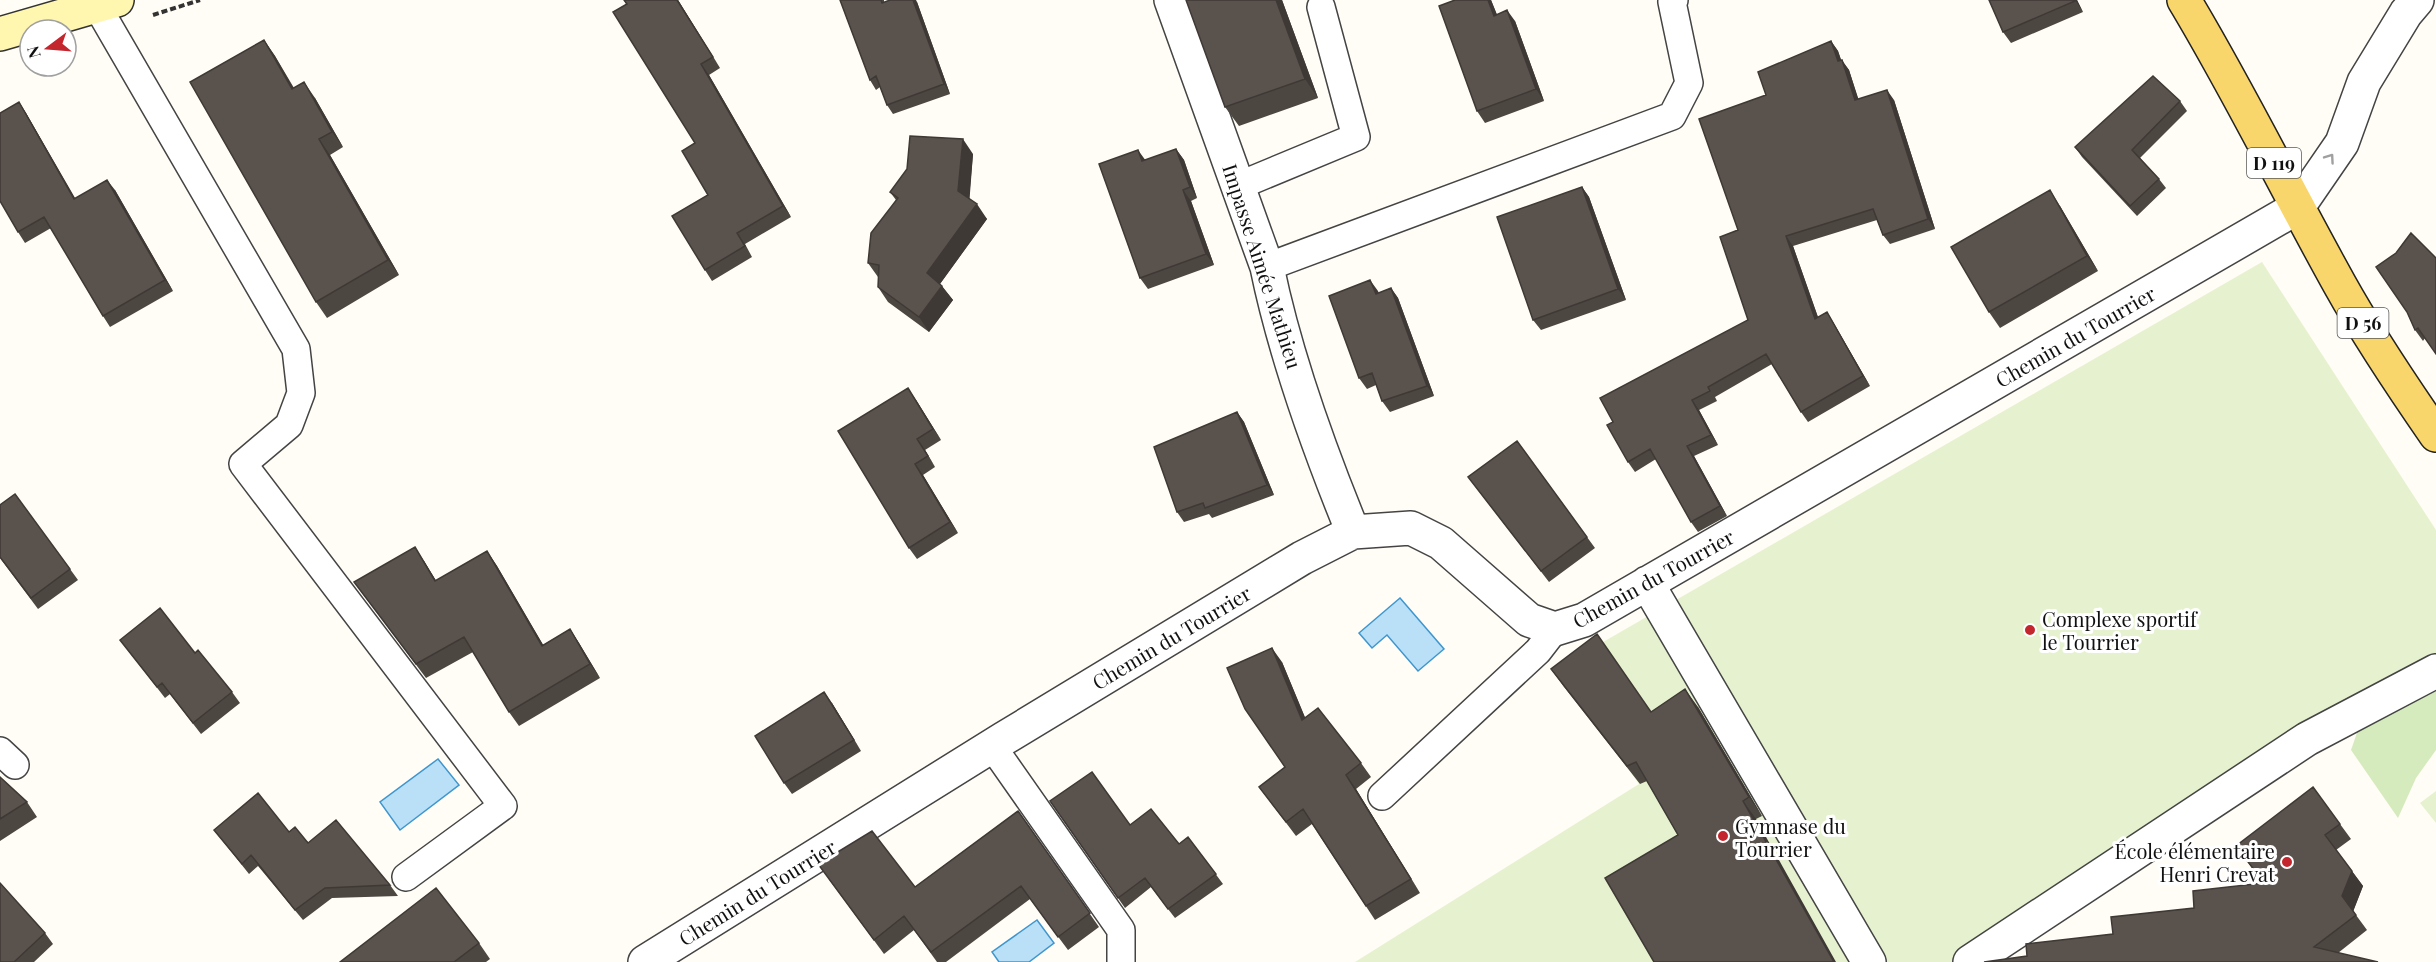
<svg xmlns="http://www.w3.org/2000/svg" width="2436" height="962" font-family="'Playfair Display',serif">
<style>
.green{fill:#d5ebbd}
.pitch{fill:#e6f2cf}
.water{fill:#b9e0f7;stroke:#3f96cf;stroke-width:1.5}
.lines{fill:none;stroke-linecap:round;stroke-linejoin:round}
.lane-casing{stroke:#444;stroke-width:30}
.street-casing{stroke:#444;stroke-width:36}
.secondary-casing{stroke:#333;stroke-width:36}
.primary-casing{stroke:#222;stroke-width:36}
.path{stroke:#333;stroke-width:4;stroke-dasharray:6 3;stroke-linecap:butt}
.lane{stroke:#fff;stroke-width:27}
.street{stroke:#fff;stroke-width:33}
.secondary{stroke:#fff6b0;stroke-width:33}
.primary{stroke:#f9d66b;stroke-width:33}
.wall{fill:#4d4742}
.shaded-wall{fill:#3f3936}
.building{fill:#5a524d;stroke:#3f3936;stroke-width:1.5}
.oneway{stroke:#a0a0a0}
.poi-dot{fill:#c4262e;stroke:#fff;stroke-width:2}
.labels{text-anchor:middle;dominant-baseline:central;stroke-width:6;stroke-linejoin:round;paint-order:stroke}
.shield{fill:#fff;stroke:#585858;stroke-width:1.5}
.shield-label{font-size:18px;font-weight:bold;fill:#111}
.street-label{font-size:20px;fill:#111;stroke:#fff}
.poi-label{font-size:20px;fill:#111;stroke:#fff;text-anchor:start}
</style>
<rect width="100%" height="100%" fill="#fffdf5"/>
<!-- green -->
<path class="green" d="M2436,687v63l-20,28 -18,40 -47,-68 8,-23z"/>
<!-- pitch -->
<path class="pitch" d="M2262,262l174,268v128l-478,304h-603l284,-178 -81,-116z
M2436,791v32l-16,-20z"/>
<!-- water -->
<path class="water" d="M1400,598l44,51 -26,22 -31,-36 -15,13 -13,-15z
M438,759l21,26 -59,45 -20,-28z
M1037,920l17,23 -25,19h-30l-7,-10z"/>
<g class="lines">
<defs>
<path id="lane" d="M97,6l199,343 5,44 -12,32 -46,39 260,342 -97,71
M1238,186l118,-49 -35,-130
M1267,267l405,-151 17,-33 -17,-81 2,-2
M992,746l129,184v32
M0,751l15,14
M1382,796l156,-145 17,-22"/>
<path id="street" d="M1171,0l96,267c18,88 52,182 86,265
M1647,583l222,379
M645,962l358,-223 299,-181 51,-26 58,-4 30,15 88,77 26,9 29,-9 714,-413 44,-64 22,-61 42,-69 11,-13
M1970,962l337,-223 129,-68"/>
<path id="secondary" d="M0,34l117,-34"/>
<path id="primary" d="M2184,0c56,93 103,190 156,285 29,52 62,101 96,150"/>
</defs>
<!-- lane casing -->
<use href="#lane" class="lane-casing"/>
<!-- street casing -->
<use href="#street" class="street-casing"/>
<!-- secondary casing -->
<use href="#secondary" class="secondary-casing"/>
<!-- primary casing -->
<use href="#primary" class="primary-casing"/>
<!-- path -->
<path class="path" d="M153,15l47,-15"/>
<!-- lane -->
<use href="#lane" class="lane"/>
<!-- street -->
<use href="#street" class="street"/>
<!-- secondary -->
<use href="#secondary" class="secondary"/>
<!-- primary -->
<use href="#primary" class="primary"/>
</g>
<!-- wall -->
<path class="wall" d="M624,0h54l42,68 -11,7 82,142 -46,27 7,13 -40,24 -7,-11 3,-75 -13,-52z
M840,0h44v2h33l33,92 -57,20 -6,-9 -7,-18 -4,3 -6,-10z
M1282,0l36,98 -79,28 -14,-19z
M1455,0h36l6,15 18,6 29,80 -59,22 -8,-12z
M1989,0h88l6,12 -72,31 -8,-11z
M264,40l11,16 19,32 21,10 28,49 -13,8 69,120 -72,43 -11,-16z
M1831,41l7,10 3,9 8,10 9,29 36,1 41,129 -45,15 -7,-9 -6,-15 -84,26 25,71 9,-5 6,10 37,64 -62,36 -7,-10 -29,-48 -57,33 2,4 -18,9 19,35 -24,11 33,60 -29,16 -7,-10 -35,-63 -21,13 -7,-10 -15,-40 135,-102 -10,-90 28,-135z
M2180,101l7,10 -47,47 19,21 7,9 -29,28 -55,-59 -7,-10z
M19,102l7,11 49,86 40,-9 58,101 -63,36 -7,-11 -52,-88 -26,15 -7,-11z
M1176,149l8,11 13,38 -6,3 23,64 -66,24 -8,-11 6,-118z
M973,154l-4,45 18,20 -47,65 13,16 -24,32 -41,-30 -10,-15v-10l-10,-14 28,-63 -6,-8z
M1582,187l7,10 37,103 -85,30 -8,-10z
M2060,206l38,65 -98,57 -11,-16z
M1391,288l7,10 36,98 -44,16 -8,-11 -6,-16 -9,4 -8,-11 19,-87v2z
M2407,312l18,26 -2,3 -8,-11z
M916,400l25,40 -16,10 10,17 -12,8 35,58 -41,26 -8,-11z
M1237,412l7,10 30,73 -62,23 -3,-4 -25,8 -7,-10z
M1517,441l78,107 -46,34 -81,-105z
M487,551l10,15 46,79 27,-16 9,14 21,35 -81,48 -10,-14 -36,-60 -47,26 -72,-96 70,-21 12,20z
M0,558l70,11 8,11 -40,29z
M120,640l75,13 37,39 8,11 -39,31 -31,-40 -5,4z
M1282,662l23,56 56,45 10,14 -15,12 64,104 -45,27 -63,-96 -16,12 -37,-49 26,-20z
M1551,669l100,43 47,-5 64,109 -6,3 -78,16 -31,-54 -7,3 -76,-97z
M832,703l29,48 -69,43 -8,-11z
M0,777l27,25 10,15 -37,24z
M1050,801l80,24 49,19 9,-7 35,47 -48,34 -24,-31 -26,21z
M1018,811l81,116 -31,23 -38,-51 -84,63h-9l-23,-32 -30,24 -56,-76 87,9z
M2340,824l11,15 -15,11 27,36 -10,25 14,19 -29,23 -311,3 86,-22 81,-26 69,-25 -27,-37z
M214,830l75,2 101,53 8,11 -66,2 -29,22 -45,-54 -9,8z
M45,933l8,11 -19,18h-34z
M479,943l11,16 -4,3h-146z"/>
<!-- shaded-wall -->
<path class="shaded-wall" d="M677,0h1l42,68 -7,-11z
M913,0h3l1,2 33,92 -6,-10z
M1276,0h6l36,98 -13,-19z
M1488,0h3l11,27 -8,-11z
M2075,0h2l6,12z
M1507,10l8,11 29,80 -8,-12z
M264,40l11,16 28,49 -11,-16z
M1831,41l7,10 7,20 -7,-10z
M1842,60l7,10 13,40 -7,-10z
M701,64l8,11 82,142 -8,-11z
M304,82l11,16 28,49 -11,-15z
M1887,90l7,10 41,129 -7,-10z
M19,102l7,11 56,97 -8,-11z
M319,139l11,16 69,120 -11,-15z
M963,139l10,15 -4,52 -11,-15z
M1176,149l8,11 13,38 -7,-11z
M1138,150l8,11h-4z
M107,180l8,10 58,101 -8,-11z
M1582,187l7,10 37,103 -8,-11z
M1183,190l8,11 23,64 -8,-11z
M2050,190l10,16 38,65 -11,-15z
M977,204l10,15 -50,69 -10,-15z
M1786,236l7,10 29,83 -7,-10z
M1370,280l8,11 5,13 -7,-10z
M942,286l11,14 -24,32 -10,-15z
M1391,288l7,10 36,98 -7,-10z
M1827,312l6,10 37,64 -7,-10z
M908,388l8,12 25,40 -8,-11z
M1692,400l7,10 19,35 -7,-10z
M1237,412l7,10 30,73 -7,-10z
M917,439l8,11 10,17 -7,-11z
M1687,446l7,10 33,60 -7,-10z
M915,464l8,11 35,58 -8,-11z
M415,547l9,14 21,34 -10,-14z
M487,551l10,15 55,94 -10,-14z
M570,629l9,14 21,35 -10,-14z
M1272,648l10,14 30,72 -10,-14z
M1685,689l13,18 64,109 -13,-19z
M824,692l8,11 29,48 -7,-11z
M1346,775l10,14 64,104 -9,-14z
M1743,801l13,18 80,143h-2z
M2352,871l11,15 -10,26 -11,-16z"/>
<!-- building -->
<path class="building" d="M624,0h53l36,57 -12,7 82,142 -46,27 8,13 -40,24 -33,-54 36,-21 -26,-44 13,-8 -82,-131 14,-8z
M840,0h41l1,3 8,-3h23l31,84 -57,21 -11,-29 -6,4z
M1186,0h90l29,79 -80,28z
M1455,0h33l6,16 13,-6 29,79 -59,22 -38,-105z
M1989,0h86v1l-72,31z
M264,40l28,49 12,-7 28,50 -13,7 69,121 -72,42 -126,-220z
M1831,41l7,20 4,-1 13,40 32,-10 41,129 -45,16 -10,-26 -87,27 29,83 12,-7 36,64 -62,36 -35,-58 -58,33 2,4 -18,9 19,35 -24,11 33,60 -29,16 -41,-73 -22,13 -21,-37 6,-3 -13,-24 148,-78 -28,-83 18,-7 -39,-111 67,-24 -8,-23z
M2153,76l27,25 -48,49 27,29 -29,27 -55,-59z
M19,102l55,97 33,-19 58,100 -62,36 -59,-99 -26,15 -18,-31v-88z
M910,136l53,3 -5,52 19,13 -50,69 15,13 -23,31 -41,-30 1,-22 -11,-2 3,-30 27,-35 -8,-6 17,-23z
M1176,149l14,38 -7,3 23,64 -66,24 -41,-114 39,-14 4,11z
M1582,187l36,102 -85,31 -36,-103z
M2050,190l37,66 -98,56 -38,-65z
M2411,233l25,25v96l-18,-26 -3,2 -8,-18 -31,-45 20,-14z
M1370,280l6,14 15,-6 36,98 -45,15 -10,-28 -13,5 -30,-82z
M908,388l25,41 -16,10 11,17 -13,8 35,58 -41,26 -71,-117z
M1237,412l30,73 -62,23 -2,-5 -26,9 -23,-65z
M1517,441l70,96 -46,34 -73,-94z
M15,494l55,75 -39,29 -31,-41v-52z
M415,547l20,34 52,-30 55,95 28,-17 20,35 -81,48 -45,-75 -48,27 -62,-82z
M160,608l35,45 3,-3 34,42 -39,31 -31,-40 -5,4 -37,-47z
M1597,634l54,78 34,-23 64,108 -6,4 91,161h-180l-49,-84 73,-43 -42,-73 -9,4 -76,-97z
M1272,648l30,72 16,-12 43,55 -15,12 65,104 -45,27 -63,-97 -17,13 -27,-35 26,-20 -40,-58 -18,-41z
M824,692l30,48 -70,43 -29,-47z
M1092,772l38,53 21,-16 28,35 9,-7 28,37 -48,35 -23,-31 -27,20 -68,-97z
M0,777l27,25 -27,17z
M2313,787l27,37 -15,11 27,36 -10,25 14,19 -42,32 64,15h-394l43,-6 -1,-12 87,-10 -2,-17 83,-9 -1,-17 71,-8 -28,-37z
M258,793l31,39 6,-5 13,16 28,-23 54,65 -65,3 -30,22 -44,-55 -9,9 -28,-34z
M1018,811l72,102 -32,24 -37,-51 -90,66 -27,-36 -30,24 -56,-76 54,-33 43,56z
M0,883l45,50 -31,29h-14z
M436,888l43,55 -25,19h-114z"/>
<!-- one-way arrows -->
<defs><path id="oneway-chevron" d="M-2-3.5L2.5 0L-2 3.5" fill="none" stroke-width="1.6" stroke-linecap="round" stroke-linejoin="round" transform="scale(1.5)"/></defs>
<use class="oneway" href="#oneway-chevron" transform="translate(2330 158) rotate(-55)"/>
<!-- markers -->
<g class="poi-dot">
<circle cx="2030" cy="630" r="6"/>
<circle cx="1723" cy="836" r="6"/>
<circle cx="2287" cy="862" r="6"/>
</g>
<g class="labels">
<!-- shield labels -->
<g class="shield">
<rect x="2247" y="148" width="54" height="30" rx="4.5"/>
<rect x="2337.5" y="308" width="51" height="30" rx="4.5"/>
</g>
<g class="shield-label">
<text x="2274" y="163">D 119</text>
<text x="2363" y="323">D 56</text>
</g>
<!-- street labels -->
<g class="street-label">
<text transform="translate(1263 266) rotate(72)">Impasse Aimée Mathieu</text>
<text transform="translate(2075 336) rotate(-30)">Chemin du Tourrier</text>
<text transform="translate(1653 578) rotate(-29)">Chemin du Tourrier</text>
<text transform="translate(1171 637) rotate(-31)">Chemin du Tourrier</text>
<text transform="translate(757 892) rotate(-32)">Chemin du Tourrier</text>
</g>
<!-- poi labels -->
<g class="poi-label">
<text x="2042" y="618">Complexe sportif<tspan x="2042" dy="23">le Tourrier</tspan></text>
<text x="1735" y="825">Gymnase du<tspan x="1735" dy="23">Tourrier</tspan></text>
<text x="2275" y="850" text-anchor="end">École élémentaire<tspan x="2275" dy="23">Henri Crevat</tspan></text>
</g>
</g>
<!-- north arrow -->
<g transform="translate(48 48) rotate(254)"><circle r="28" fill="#ffffff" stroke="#a0a0a0" stroke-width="1.5"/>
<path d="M0-4.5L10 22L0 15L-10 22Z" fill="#c4262e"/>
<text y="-9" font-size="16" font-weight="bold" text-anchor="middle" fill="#111111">N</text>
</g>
</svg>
